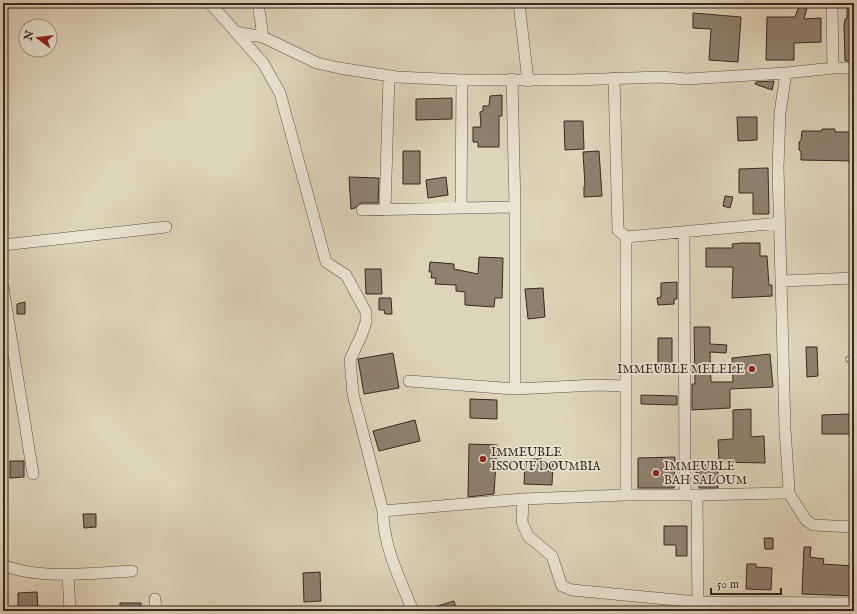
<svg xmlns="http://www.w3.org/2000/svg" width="857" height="614" font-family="'IM FELL English',serif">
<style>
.building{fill:#8e8170;stroke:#372721}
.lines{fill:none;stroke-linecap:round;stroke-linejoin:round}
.service-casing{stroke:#615247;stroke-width:7}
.minor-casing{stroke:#615247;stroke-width:12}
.service{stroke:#eae3d2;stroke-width:5.5}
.minor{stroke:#eae3d2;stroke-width:11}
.poi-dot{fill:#8f2418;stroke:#eae3d2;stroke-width:1.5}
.labels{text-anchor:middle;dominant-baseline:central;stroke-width:3.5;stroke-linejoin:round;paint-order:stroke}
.poi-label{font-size:12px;fill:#372721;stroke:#eae3d2;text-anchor:start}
</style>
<rect width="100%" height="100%" fill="#ded4b9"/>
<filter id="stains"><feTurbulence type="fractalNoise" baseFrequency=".005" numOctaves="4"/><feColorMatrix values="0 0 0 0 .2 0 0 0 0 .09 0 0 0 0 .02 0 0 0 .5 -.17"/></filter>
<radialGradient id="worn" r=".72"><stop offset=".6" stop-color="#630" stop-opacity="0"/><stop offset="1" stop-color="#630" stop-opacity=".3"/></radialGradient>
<!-- building -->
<path class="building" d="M847,3h7v58h-9l-1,-36 1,-6h2z
M799,6l8,2 -3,11 17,-1v24l-27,1v17h-28l1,-43h28z
M693,13l48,4 -3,45 -29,-2 2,-31 -18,-1z
M774,81l-2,9 -17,-6 1,-2z
M502,95v21h-3v31h-21v-5h-5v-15h8l-1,-15 3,-1v-5h6l1,-10z
M452,98v21l-36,1v-21z
M737,117h20v23l-19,1z
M564,121h19l1,28 -19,1z
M822,129h13v3h19v29l-53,-1v-8l-2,-2v-8l2,-2 1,-9h20z
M403,151h17v33h-17z
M599,151l3,45 -18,1v-11h1l-2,-34z
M768,168l1,46h-16v-21h-14v-24z
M349,177l30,1 -1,25h-17l-6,5 -4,1z
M446,177l2,18 -20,3 -2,-18z
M725,196l8,1 -3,11 -7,-2z
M742,243h18v13h7l2,29h3v11l-40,2 1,-31h-27v-19h27l-1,-4z
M479,257l24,1 -1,40h-7l-1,9 -29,-2v-13l-9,-1v-6l-21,-1 1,-6h-5l1,-6h-3l1,-10 24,2v5l24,5z
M365,269h16l1,25h-16z
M677,282v17h-3v5l-16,1 -1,-7 4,-1v-14z
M543,288l2,29 -17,2 -3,-30z
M379,298h12l1,16h-7l-1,-4h-5z
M25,302v12h-8v-10z
M694,327h16v17l17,1 -1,8 -16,-1 1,30h22l-1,-24 38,-4 3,33 -43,2v19l-38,2v-26h3z
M658,338h14v32h-14z
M806,347h11l1,29 -11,1z
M393,353l6,35 -35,6 -6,-35z
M641,395l36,1v9l-36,-1z
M470,399l27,1v19l-27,-1z
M751,409v28l13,-1 1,27 -46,-1 -1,-22 15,-1v-29z
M849,414l1,20h-28v-19z
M415,420l5,21 -41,10 -6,-20z
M469,444l28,1 -3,49 -26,3z
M675,457l-1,31h-36v-30z
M533,459h9v4h11l-1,22 -28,-1 1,-21h8z
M10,461h14v16l-14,1z
M696,465h22v23h-19v-15h-3z
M83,514h13v13l-12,1z
M664,526h23v30h-11v-11h-12z
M764,538h9v11h-8z
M804,547h7l-1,10 14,2 -1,5 31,2v30l-52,-2z
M747,564h9v3l16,1 -1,22 -25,-1z
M320,572l1,29 -17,1 -1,-29z
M37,592l1,19h-20v-18z
M454,601l3,10h-28l-1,-2z
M120,603h21v8h-21z"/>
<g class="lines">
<defs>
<path id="service" d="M849,359l5,-1"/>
<path id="minor" d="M210,3l53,60 17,30 46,169 20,13 20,37v10l-4,12 -12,26 3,34 30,117c0,35 17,68 30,100
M258,3l5,34
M519,3l9,78
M832,3l1,65
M236,32l27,5 54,26 22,5 58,9 65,3h112l86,-3 27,2 99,-6 47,-5h21
M614,78l4,152 8,7 154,-14
M512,79l3,128v182
M461,208l1,-128
M362,210l153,-3
M385,210l4,-134
M684,233l1,262
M626,237v258
M3,245l163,-18
M782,281l72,-3
M3,287l30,187
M409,381l106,8 82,-4 28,1
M788,492l18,28 7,5 41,2
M697,495l87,-2 5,-4 -4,-60 -7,-262 2,-54 6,-40
M523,499l-1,23 6,14 24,20 10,30 10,4 126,12 156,1
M383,511l140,-12 103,-4h71l1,116
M3,565c36,15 90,8 129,6
M68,575l2,36
M155,599l1,12"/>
</defs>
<!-- service casing -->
<use href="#service" class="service-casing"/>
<!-- minor casing -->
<use href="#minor" class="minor-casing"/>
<!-- service -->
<use href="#service" class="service"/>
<!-- minor -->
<use href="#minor" class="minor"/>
</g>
<!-- markers -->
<g class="poi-dot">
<circle cx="752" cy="369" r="4"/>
<circle cx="483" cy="459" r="4"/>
<circle cx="656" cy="473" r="4"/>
</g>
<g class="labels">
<!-- poi labels -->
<g class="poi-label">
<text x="744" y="369" text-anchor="end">IMMEUBLE MELELE</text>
<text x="491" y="452">IMMEUBLE<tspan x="491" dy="14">ISSOUF DOUMBIA</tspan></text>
<text x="664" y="466">IMMEUBLE<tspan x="664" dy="14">BAH SALOUM</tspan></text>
</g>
</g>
<!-- margin -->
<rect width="857" height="614" fill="none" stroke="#ded4b9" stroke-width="16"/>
<rect x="4" y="4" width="849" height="606" fill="none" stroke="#372721" stroke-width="2"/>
<rect x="8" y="8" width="841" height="598" fill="none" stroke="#372721"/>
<!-- north arrow -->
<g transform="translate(38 38) rotate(285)"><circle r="19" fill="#eae3d2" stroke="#a2988b"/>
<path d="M0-3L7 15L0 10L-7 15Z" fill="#8f2418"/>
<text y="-6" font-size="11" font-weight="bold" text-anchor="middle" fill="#372721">N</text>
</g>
<!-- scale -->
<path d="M711 588v6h70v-6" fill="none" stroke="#372721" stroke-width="2"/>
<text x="717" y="588" font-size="12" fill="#372721" stroke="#eae3d2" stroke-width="3" paint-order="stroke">50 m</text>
<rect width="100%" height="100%" filter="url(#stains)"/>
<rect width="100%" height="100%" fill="url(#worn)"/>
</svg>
